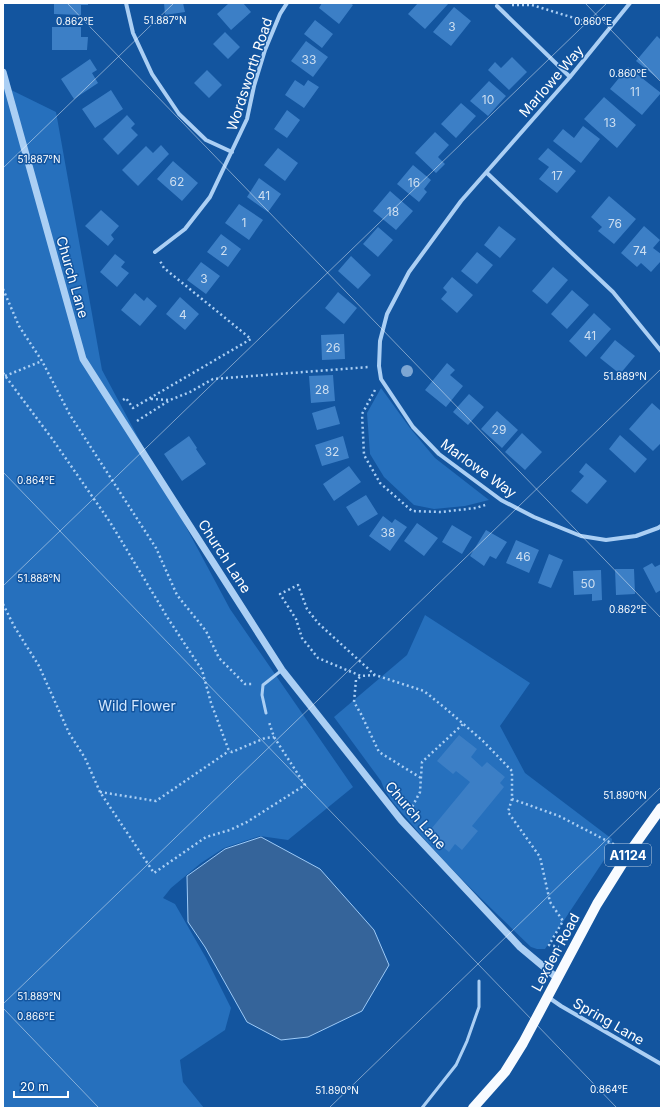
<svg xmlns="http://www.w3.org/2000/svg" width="664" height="1111" font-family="Inter,sans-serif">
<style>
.green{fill:#2670bd}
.water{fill:#35649a;stroke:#9dcaf7}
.building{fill:#3c7fc6}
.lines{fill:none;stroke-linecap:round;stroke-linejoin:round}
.path{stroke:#abcff4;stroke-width:2.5;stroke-dasharray:2 3;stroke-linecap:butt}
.service{stroke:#abcff4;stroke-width:3}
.minor{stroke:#abcff4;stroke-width:4}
.tertiary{stroke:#abcff4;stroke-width:7}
.primary{stroke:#f8fbff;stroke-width:10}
.tree{fill:#7da6d3}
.ticks{fill:none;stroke:#fff;stroke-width:1;stroke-opacity:0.45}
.labels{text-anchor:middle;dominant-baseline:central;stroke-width:3;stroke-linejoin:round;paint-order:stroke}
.number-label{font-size:12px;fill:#cedff1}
.shield{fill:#13559f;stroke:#b8cce2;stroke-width:1}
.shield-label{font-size:13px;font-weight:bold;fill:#fff}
.street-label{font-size:14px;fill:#fff;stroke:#13559f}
.park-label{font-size:14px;fill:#d4e8fe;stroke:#13559f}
.ticks-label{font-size:10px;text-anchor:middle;fill:#fff;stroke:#13559f;stroke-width:3;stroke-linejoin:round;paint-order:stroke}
</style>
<rect width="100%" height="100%" fill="#13559f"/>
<!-- green -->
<path class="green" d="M3,86l53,26 46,258 128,239 123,178 -65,53 -28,-4 -36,12 -23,15 -30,25 -8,10 12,6 31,54 25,50 -6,22 -45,30 3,22 21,26h-201z
M381,388l29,40 25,30 54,42 -24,6 -31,3 -20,-4 -30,-28 -14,-23 -3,-41z
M425,615l105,68 -30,43 25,47 87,66 -2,12 -65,98h-8l-6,-2c-42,-41 -84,-80 -122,-126 -10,-12 -23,-24 -28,-40l-47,-64 73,-62z"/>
<!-- water -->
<path class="water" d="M261,837l59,32 54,61 15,35 -27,46 -54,26 -27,3 -34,-18 -42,-75 -17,-25 -1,-46 38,-27z"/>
<!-- building -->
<path class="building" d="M54,3h34v2h-7v10l-27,-1z
M164,3h19l2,9 -20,3z
M229,3h14l8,9 -20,18 -14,-16z
M322,3h28l3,2 -14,19 -20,-16z
M418,3h31l-24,26 -17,-15z
M454,7l17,14 -20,25 -18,-14z
M315,20l18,14 -11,14 -18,-14z
M52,27h29v10h7l-1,13h-35z
M225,32l15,15 -12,12 -15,-15z
M657,36l4,4v41l-25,-20z
M306,41l22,16 -15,20 -22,-16z
M512,57l15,15 -18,18 -21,-20 7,-8 6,6z
M90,59l7,11 -5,3 6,10 -24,16 -13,-20z
M628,67l33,26 -19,22 -32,-26z
M207,70l15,15 -13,13 -15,-15z
M295,80l9,6 4,-6 11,7 -15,21 -19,-13z
M489,81l17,15 -18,20 -18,-15z
M111,90l12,19 -28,19 -13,-19z
M604,97l32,28 -19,23 -33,-29z
M461,103l15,13 -20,22 -15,-14z
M287,110l13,10 -13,18 -13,-9z
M127,115l8,9 -4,4 7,7 -20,20 -15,-16z
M583,126l17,13 -19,24 -28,-22 10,-12 11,9z
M435,132l14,13 -11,12 7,7 -9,9 -21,-20z
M161,145l8,9 -31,32 -16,-16 24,-24 7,7z
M278,148l20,15 -13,18 -21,-16z
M548,148l28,23 -19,22 -18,-14 10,-12 -11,-8z
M173,161l25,22 -16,18 -25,-22z
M413,165l18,15 -7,9 3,3 -8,10 -22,-18z
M259,178l22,16 -13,18 -21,-15z
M390,191l23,20 -17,19 -23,-19z
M609,196l27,23 -22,25 -16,-13 4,-4 -11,-10z
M239,204l24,16 -14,20 -24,-17z
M101,210l18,16 -8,9 3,4 -6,7 -23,-20z
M499,226l17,13 -16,19 -16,-13z
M644,226l16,14 -7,8 8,6v7l-10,11 -10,-9 -4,4 -16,-14z
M378,227l15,13 -15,17 -15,-13z
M221,234l20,15 -13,18 -21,-15z
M477,252l16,13 -16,19 -16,-13z
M115,254l10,8 -4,5 8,6 -12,14 -17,-15z
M351,256l20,19 -13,14 -20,-18z
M201,262l19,14 -14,18 -19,-14z
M553,267l15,13 -21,24 -15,-13z
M452,277l21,18 -16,18 -16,-14 6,-7 -4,-4z
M572,290l17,15 -22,24 -16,-15z
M338,292l19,16 -13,16 -19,-16z
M135,293l9,8 3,-4 10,9 -17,20 -19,-16z
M180,297l19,17 -14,16 -19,-16z
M594,313l17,16 -25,28 -17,-16z
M344,334l1,25 -23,1 -1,-25z
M615,340l20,16 -15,18 -20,-16z
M447,363l8,7 -5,5 13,11 -17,21 -21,-17z
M333,375l2,26 -24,2 -2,-27z
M469,394l15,13 -16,18 -15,-13z
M652,403l9,8v32l-8,8 -24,-22z
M335,406l5,18 -23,6 -5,-17z
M497,411l21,19 -16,18 -21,-19z
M522,433l20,19 -17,18 -20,-18z
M620,435l27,24 -12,14 -26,-24z
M189,436l8,12 -1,1 10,15 -24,17 -18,-27z
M343,436l6,22 -27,8 -7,-21z
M586,463l21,18 -20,23 -16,-13 13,-15 -5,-4z
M349,466l12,16 -27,19 -11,-17z
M366,495l12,19 -20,12 -12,-19z
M383,516l9,7 3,-4 12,8 -17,24 -21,-15z
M417,523l21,15 -14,18 -20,-15z
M452,525l20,12 -10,17 -20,-12z
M486,530l21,12 -11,17 -6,-3 -6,10 -14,-10z
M516,540l23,10 -10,23 -23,-10z
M549,554l14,6 -12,28 -13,-5z
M652,563l3,4 6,-3v26l-5,3 -13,-25z
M615,569h19l1,25 -19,1z
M601,570l1,30 -10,1v-7l-18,1 -1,-24z
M459,735l18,14 -6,8 11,10 5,-5 18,15 -5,6 4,4 -32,39 6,5 -16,19 -7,-6 -6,8 -22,-18 43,-52 -14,-11 -3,3 -16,-13z"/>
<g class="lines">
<!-- path -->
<path class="path" d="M512,5h20l55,17 16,-5
M3,289l16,37 23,35 28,54 86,133 21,47 29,36 13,27 26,26h7
M3,373l50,67 57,82 59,98 33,50 9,33 18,48 3,1 33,-14 9,-1
M5,376l37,-15
M375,390l-13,24 2,41 16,28 32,28 29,1 35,-4 12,-4
M151,399l19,1 20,-8 23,-13 156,-12
M123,400l3,-2 7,10 118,-69 -87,-71 -4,-7
M137,421l33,-21
M3,604l11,22 25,40 30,67 16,25 15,34 54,81 52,-36 24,-7 17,-8 58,-37 -31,-48 -5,-15
M375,675l-14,1 -43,-18 -16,-20 -6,-19 -16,-25 18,-9 9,24 11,14 57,52 49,16 21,17 38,33 29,30v28l47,17 58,30
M360,677l-4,3 -2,22 7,12 18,38 42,26
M100,792l56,9 73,-50
M512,799l-4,13 32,45 10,45 13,19 -14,24 10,2
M410,811l10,-19 2,-30 41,-38"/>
<!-- service -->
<path class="service" d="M266,713l-4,-18 1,-10 19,-15
M422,1108l34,-43 11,-24 12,-34v-26"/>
<!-- minor -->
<path class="minor" d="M126,3l7,30 19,41 27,40 27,26 26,12
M630,3l-60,74 -109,124 -52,71 -22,42 -7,27 -1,25 2,13 32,48 26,27 62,46 33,17 47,19 25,4 30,-4 22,-8 3,-2
M497,6l73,71
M487,173l126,119 48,59
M155,252l30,-23 25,-32 37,-78 7,-33 11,-36 15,-36 7,-11
M548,997l13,9 100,58"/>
<!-- tertiary -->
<path class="tertiary" d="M3,72l80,287 199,311 119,150 119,127 37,31"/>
<!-- primary -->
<path class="primary" d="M473,1108l32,-36 18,-29 74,-139 32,-51 32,-45"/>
</g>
<!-- trees -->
<circle class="tree" cx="407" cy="371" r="6"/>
<!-- ticks -->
<path class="ticks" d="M67,3l594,615M585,3l76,79M3,168l171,-165M3,472l614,636M3,586l604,-583M3,1004l658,-635M3,1008l96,100M329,1108l332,-321"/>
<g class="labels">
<!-- number labels -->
<g class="number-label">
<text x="452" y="26">3</text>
<text x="309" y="59">33</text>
<text x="635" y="91">11</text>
<text x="488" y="99">10</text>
<text x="610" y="122">13</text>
<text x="557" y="175">17</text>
<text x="177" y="181">62</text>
<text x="414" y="182">16</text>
<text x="264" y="195">41</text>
<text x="393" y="211">18</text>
<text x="244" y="222">1</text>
<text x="615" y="223">76</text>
<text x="224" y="250">2</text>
<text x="640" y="250">74</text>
<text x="204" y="278">3</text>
<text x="183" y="314">4</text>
<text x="590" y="335">41</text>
<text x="333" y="347">26</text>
<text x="322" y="389">28</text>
<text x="499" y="429">29</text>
<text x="332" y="451">32</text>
<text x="388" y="532">38</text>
<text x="523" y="556">46</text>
<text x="588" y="583">50</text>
</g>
<!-- shield labels -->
<rect class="shield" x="605" y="844" width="46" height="22" rx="3"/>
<g class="shield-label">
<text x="628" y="855">A1124</text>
</g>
<!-- street labels -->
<g class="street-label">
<text transform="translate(249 74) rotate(-72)">Wordsworth Road</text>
<text transform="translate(551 81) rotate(-49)">Marlowe Way</text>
<text transform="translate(73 277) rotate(74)">Church Lane</text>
<text transform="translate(479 468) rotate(36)">Marlowe Way</text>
<text transform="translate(225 556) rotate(57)">Church Lane</text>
<text transform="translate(416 815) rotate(49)">Church Lane</text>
<text transform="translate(555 952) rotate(-62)">Lexden Road</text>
<text transform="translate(609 1021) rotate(30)">Spring Lane</text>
</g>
<!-- park labels -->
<g class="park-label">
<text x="137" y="705">Wild Flower</text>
</g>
</g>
<g class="ticks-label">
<text x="165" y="24">51.887°N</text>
<text x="75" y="25">0.862°E</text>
<text x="593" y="25">0.860°E</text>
<text x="628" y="77">0.860°E</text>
<text x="39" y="163">51.887°N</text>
<text x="625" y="380">51.889°N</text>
<text x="36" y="484">0.864°E</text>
<text x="39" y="582">51.888°N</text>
<text x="628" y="613">0.862°E</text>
<text x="625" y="799">51.890°N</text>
<text x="39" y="1000">51.889°N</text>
<text x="36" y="1020">0.866°E</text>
<text x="609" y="1093">0.864°E</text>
<text x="337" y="1094">51.890°N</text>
</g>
<!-- border -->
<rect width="664" height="1111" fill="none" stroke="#ffffff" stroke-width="8"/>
<!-- scale -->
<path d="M14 1091v6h54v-6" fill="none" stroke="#ffffff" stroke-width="2"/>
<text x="20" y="1091" font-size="12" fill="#ffffff" stroke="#13559f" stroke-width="3" paint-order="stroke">20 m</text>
</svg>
